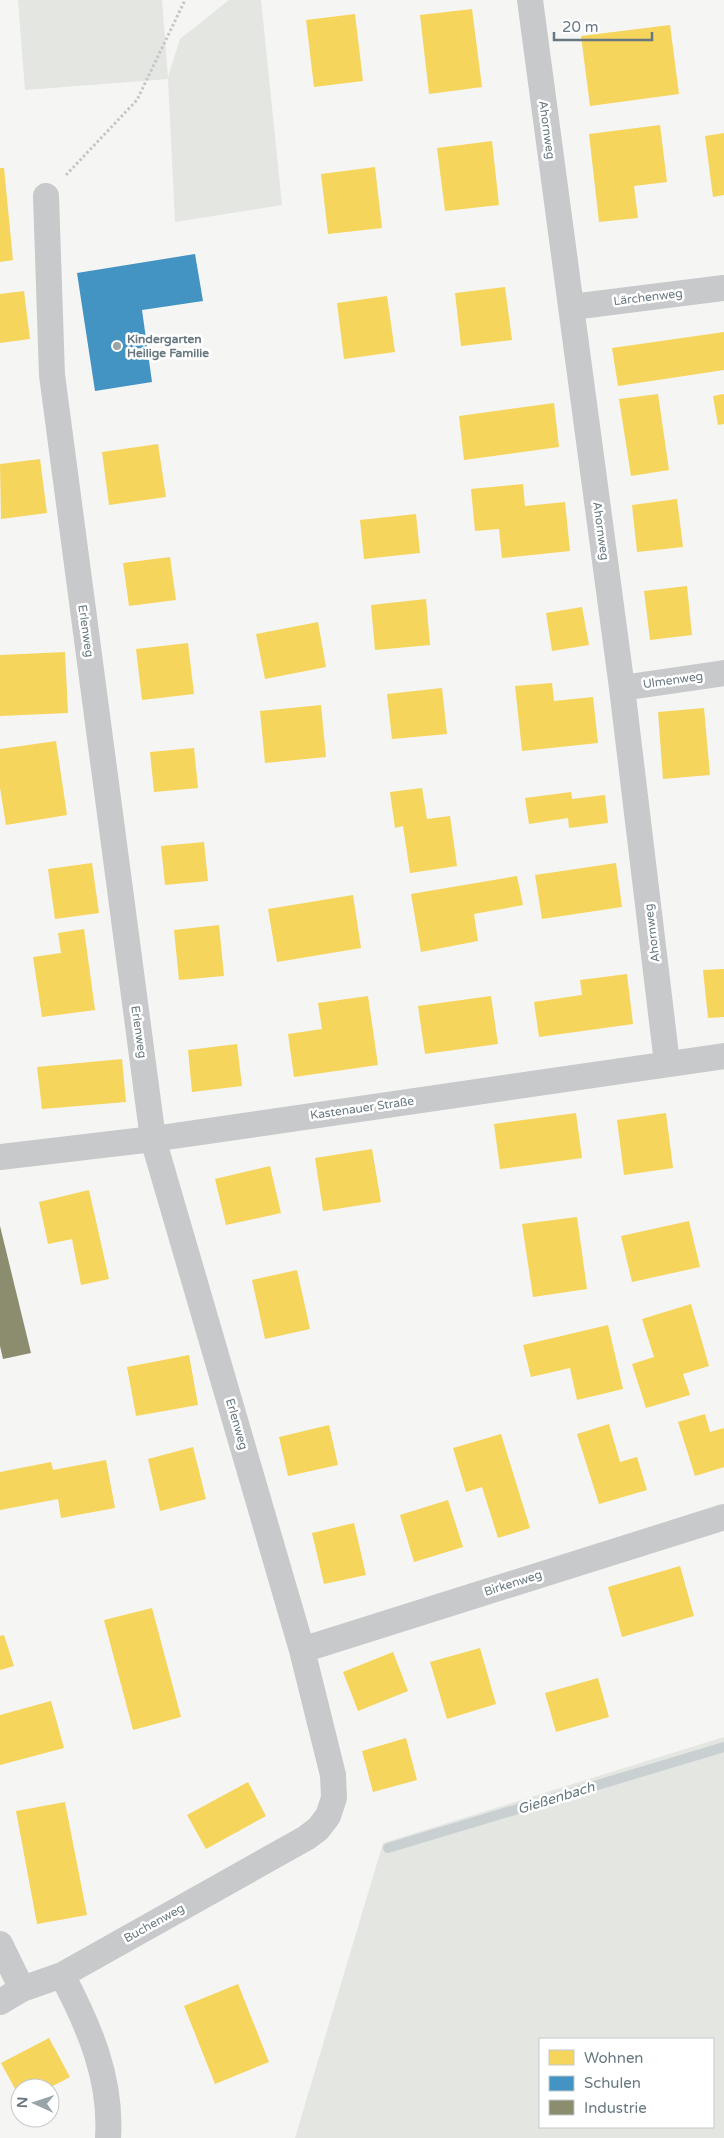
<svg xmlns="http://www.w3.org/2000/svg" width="724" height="2138" font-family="'Varela Round',sans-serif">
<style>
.green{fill:#e4e6e2;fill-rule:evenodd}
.homes{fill:#f6d55c}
.schools{fill:#4393c3}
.industry{fill:#8c8c6e}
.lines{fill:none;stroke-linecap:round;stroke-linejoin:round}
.stream{stroke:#c8d0d2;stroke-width:10}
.path{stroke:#c5c6c7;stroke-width:3;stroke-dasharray:2.5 2.5;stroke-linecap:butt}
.minor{stroke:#c7c9ca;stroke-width:26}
.poi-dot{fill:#99a4a9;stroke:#fff;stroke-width:2}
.labels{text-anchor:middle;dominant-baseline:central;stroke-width:5;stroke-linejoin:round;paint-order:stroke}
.street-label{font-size:12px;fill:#687880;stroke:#fff}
.poi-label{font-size:12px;font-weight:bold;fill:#687880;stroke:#fff;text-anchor:start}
.water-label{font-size:14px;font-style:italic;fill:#64787d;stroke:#fff}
</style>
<rect width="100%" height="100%" fill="#f5f5f4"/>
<!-- green -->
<path class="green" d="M18,0h144l6,77 12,-38 49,-39h32l21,205 -107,17 -7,-143 -143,11z
M724,1737v401h-429l88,-295zM713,2039v88h-173v-88z"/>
<!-- homes -->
<path class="homes" d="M472,9l10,78 -53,7 -9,-79z
M355,14l8,67 -49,6 -8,-67z
M670,25l9,69 -89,12 -9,-70z
M660,125l7,57 -33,4 4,32 -39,4 -10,-88z
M724,133v62l-11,2 -8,-61z
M492,141l7,64 -54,6 -8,-63z
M375,167l7,61 -54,6 -7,-60z
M0,168h4l9,92 -13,2z
M505,287l7,53 -51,6 -6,-53z
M24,291l6,48 -30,4v-49z
M387,296l8,56 -51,7 -7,-56z
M724,332v38l-106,16 -6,-38z
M658,394l11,76 -38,6 -12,-77z
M724,394v30l-6,1 -5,-29z
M554,403l5,44 -95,13 -5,-44z
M158,444l8,53 -57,8 -7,-53z
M40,459l7,54 -46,6 -1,-55z
M523,484l2,22 40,-4 5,49 -68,7 -3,-29 -24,2 -4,-42z
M677,499l6,48 -46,5 -5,-47z
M416,514l4,39 -56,6 -4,-39z
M170,557l6,43 -47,6 -6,-43z
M687,586l5,49 -42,5 -6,-49z
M426,599l4,46 -55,5 -4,-45z
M582,607l7,38 -37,6 -6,-38z
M318,622l8,45 -61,12 -9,-45z
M188,643l6,51 -52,6 -6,-51z
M65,652l3,61 -68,3v-61z
M552,683l2,18 39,-4 5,46 -76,8 -7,-65z
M442,688l5,46 -55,5 -5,-45z
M321,705l5,52 -61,6 -5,-52z
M704,708l6,67 -47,4 -5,-67z
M56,741l11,74 -61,10 -6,-37v-39z
M194,748l4,40 -44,4 -4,-40z
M422,788l5,31 23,-3 7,50 -47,7 -7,-47 -8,2 -5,-36z
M571,792l1,7 33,-4 3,28 -39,5 -1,-10 -39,6 -4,-26z
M204,842l4,39 -43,4 -4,-39z
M92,863l7,50 -44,6 -7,-50z
M616,863l6,44 -80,12 -7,-44z
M517,876l6,29 -49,9 4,27 -57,11 -10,-58z
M353,895l8,53 -84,14 -9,-53z
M219,925l5,51 -45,4 -5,-50z
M84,929l11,81 -53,7 -9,-60 28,-4 -3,-20z
M724,969v48l-16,1 -5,-48z
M627,974l6,50 -94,13 -5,-35 48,-7 -2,-15z
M368,996l10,69 -84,12 -6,-43 34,-5 -4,-26z
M491,996l7,48 -73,10 -7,-48z
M237,1044l5,42 -50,6 -4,-42z
M122,1059l4,43 -84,7 -5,-42z
M576,1113l6,45 -82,11 -6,-45z
M666,1113l7,55 -49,7 -7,-55z
M372,1149l9,53 -58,9 -8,-53z
M270,1166l11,47 -55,12 -11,-46z
M89,1190l20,89 -28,6 -9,-46 -24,5 -9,-42z
M577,1217l10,72 -54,8 -11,-73z
M689,1221l11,46 -68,15 -11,-46z
M297,1270l13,59 -45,10 -13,-59z
M691,1304l18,62 -26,8 7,21 -44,13 -14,-44 22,-7 -12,-38z
M608,1325l15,64 -46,11 -7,-32 -39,9 -8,-32z
M189,1355l9,50 -62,11 -9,-49z
M705,1414l5,18 14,-4v39l-29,9 -17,-54z
M609,1424l11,38 17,-5 10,33 -48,14 -22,-70z
M329,1425l9,40 -50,11 -9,-39z
M501,1434l29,94 -32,10 -16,-51 -16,5 -13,-44z
M193,1447l13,52 -46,12 -12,-52z
M106,1460l9,48 -54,10 -3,-19 -58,11v-38l51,-10 2,8z
M448,1500l15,47 -49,15 -14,-47z
M354,1523l12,52 -42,9 -12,-51z
M680,1566l14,50 -72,21 -14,-50z
M152,1608l29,109 -48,13 -29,-110z
M4,1635l10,31 -14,4v-34z
M480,1648l16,56 -49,15 -17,-57z
M393,1652l15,39 -50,20 -15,-39z
M598,1678l11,39 -53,15 -11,-39z
M51,1701l13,47 -64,17v-50z
M406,1738l11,42 -44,12 -11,-41z
M248,1782l18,34 -60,33 -19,-34z
M65,1802l22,113 -50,9 -21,-113z
M238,1984l31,78 -54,22 -31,-78z
M49,2038l21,39 -21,11h-29v10l-19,-35z"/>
<!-- schools -->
<path class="schools" d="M195,254l8,47 -61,9 10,72 -57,9 -18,-118z"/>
<!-- industry -->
<path class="industry" d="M0,1226l31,127 -28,6 -3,-13z"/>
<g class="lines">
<!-- stream -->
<path class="stream" d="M388,1848l336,-101"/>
<!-- path -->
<path class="path" d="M66,175l71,-75 48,-100"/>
<!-- minor -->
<path class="minor" d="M530,0l92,688 45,375
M572,307l152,-19
M622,688l102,-15
M0,1157l153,-18 571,-83
M302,1650l422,-133
M0,1944l22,45
M62,1975c27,51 50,104 46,163
M0,2002l22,-13 40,-14 244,-137 12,-9 10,-13 6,-18 -1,-23 -31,-125 -149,-511 -101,-764 -6,-179"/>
</g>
<!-- markers -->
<circle class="poi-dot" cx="117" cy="346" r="5"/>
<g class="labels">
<!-- street labels -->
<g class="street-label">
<text transform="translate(547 130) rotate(82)">Ahornweg</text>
<text transform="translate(648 297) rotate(-7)">Lärchenweg</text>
<text transform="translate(601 531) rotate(82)">Ahornweg</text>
<text transform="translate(86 631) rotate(82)">Erlenweg</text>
<text transform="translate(673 680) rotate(-8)">Ulmenweg</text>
<text transform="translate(652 933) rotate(-97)">Ahornweg</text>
<text transform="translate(139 1032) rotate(82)">Erlenweg</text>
<text transform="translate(362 1108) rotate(-8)">Kastenauer Straße</text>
<text transform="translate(237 1424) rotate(74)">Erlenweg</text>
<text transform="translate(513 1583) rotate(-18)">Birkenweg</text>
<text transform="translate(154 1923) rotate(-29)">Buchenweg</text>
</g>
<!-- poi labels -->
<g class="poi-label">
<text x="127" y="339">Kindergarten<tspan x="127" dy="14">Heilige Familie</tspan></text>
</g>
<!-- water labels -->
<g class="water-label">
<text transform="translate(556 1798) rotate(-17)">Gießenbach</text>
</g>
</g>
<!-- legend -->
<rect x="539" y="2038" width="175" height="90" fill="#ffffff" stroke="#c3c9cc"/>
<rect x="549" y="2050" width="25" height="15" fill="#f6d55c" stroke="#c3c9cc"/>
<text x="584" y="2063" font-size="15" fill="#687880">Wohnen</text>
<rect x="549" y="2076" width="25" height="15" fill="#4393c3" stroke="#c3c9cc"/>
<text x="584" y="2088" font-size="15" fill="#687880">Schulen</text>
<rect x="549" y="2100" width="25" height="15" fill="#8c8c6e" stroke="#c3c9cc"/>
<text x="584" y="2113" font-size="15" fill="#687880">Industrie</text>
<!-- north arrow -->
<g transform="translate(35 2103) rotate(273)"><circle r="24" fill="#ffffff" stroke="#c3c9cc"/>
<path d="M0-4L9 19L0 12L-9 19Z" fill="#99a4a9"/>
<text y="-8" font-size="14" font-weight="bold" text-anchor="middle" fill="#687880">N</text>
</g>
<!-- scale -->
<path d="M554 32v8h98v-8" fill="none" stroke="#687880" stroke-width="2.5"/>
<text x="562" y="32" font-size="15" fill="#687880" stroke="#ffffff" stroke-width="4" paint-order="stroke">20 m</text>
</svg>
